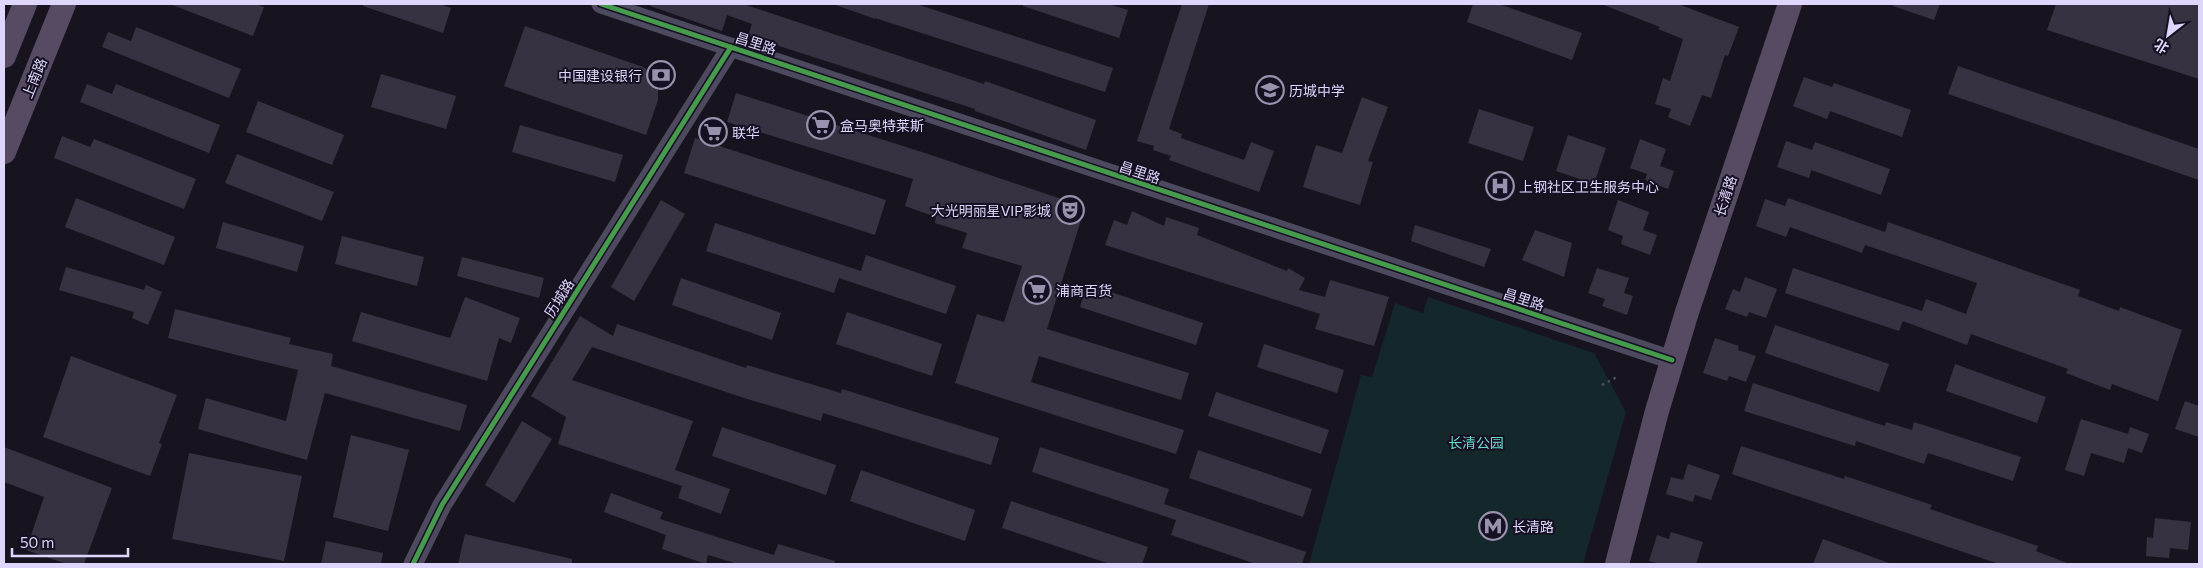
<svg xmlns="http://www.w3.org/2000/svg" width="2203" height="568" font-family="Commissioner,'Noto Sans SC',sans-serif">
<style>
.green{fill:#14272b}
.building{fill:#373241}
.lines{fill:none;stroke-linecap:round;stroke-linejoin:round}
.path{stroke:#49515f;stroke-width:2.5;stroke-dasharray:2.5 4;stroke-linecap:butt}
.minor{stroke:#4d4a5f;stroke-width:19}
.major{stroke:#574b63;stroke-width:24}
.cycleway-casing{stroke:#161023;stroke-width:8}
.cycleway{stroke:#469c4c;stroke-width:5}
.labels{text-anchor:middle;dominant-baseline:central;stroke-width:4;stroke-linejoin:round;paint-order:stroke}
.street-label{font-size:14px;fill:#dfd6fb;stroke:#161023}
.poi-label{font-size:14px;fill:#dfd6fb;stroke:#161023;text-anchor:start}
.park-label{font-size:14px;fill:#68d6c9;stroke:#161023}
</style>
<rect width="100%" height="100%" fill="#17141f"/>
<!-- green -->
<path class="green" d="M1428,297l166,56 32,59 -43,152h-274l52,-189 11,2 23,-74 28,10z"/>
<!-- building -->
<path class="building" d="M170,4h85l9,3 -11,29z
M363,4h77l11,4 -8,25 -80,-27z
M650,4h93l241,80 1,-3 111,39 -10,30 -111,-39v-2l-227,-73 4,-12 -25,-9 -5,16 -72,-25z
M836,4h80l197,64 -8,24 -230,-74v1l-39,-14z
M1023,4h85l20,6 -9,28 -96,-32z
M1182,4h27l-40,125 13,5 -1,4 63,22 7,-18 23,9 -15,41 -90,-32 2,-4 -18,-6 1,-4 -17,-5z
M1473,4h26l83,29 -10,27 -105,-38z
M1601,4h77l61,23 -11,29 -3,-1 -14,43 -9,-3 -12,31 -22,-9 3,-8 -16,-5 8,-26 7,3 13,-42 -25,-10 2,-2z
M1894,4h46l-6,16 -41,-14z
M2056,4h143v75l-152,-49z
M525,26l118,41 10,7 5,13v13l-12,35 -142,-49z
M136,27l105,42 -12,29 -127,-51 6,-15 23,9z
M1958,66l241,83v31l-251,-86z
M381,74l75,22 -10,33 -75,-22z
M1804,77l28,10 2,-4 77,27 -9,27 -72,-26 -3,8 -34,-13z
M87,84l25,10 4,-10 104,41 -11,28 -129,-51z
M736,93l192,61 157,53 -38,122 142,44 -8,27 -142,-44 -8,26 153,48 -8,24 -221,-71 22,-69 27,8 18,-56 -60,-18 5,-15 -32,-10 1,-6 -31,-11 8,-27 -186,-57z
M1362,97l26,10 -20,54 5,1 -13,43 -57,-18 13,-42 26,8z
M258,101l86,34 -12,30 -86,-33z
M1479,109l55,18 -11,34 -55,-18z
M520,125l103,30 -8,27 -103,-30z
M1568,135l38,13 -12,36 -38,-13z
M62,136l28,11 4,-8 102,40 -12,30 -130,-51z
M695,138l191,62 -11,35 -191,-62z
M1640,139l26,10 -6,17 14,5 -6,18 -23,-9 2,-6 -17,-6z
M1786,141l26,9 3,-8 75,27 -9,26 -70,-25 -2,8 -32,-11z
M237,154l97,38 -12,29 -97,-38z
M76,198l99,39 -11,28 -99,-38z
M1788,198l97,34 3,-10 192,68 -2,6 41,15 1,-4 62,23 -24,71 -46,-17 -2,6 -44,-17 2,-4 -97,-35 -4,11 -64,-24 -4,10 -114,-38 8,-25 129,43 4,-12 40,15 11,-31 -112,-38 -3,8 -72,-26 -4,10 -30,-11 9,-27 20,7z
M661,200l24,14 -51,87 -23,-14z
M1618,200l31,12 -6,18 14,5 -7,20 -29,-11 2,-8 -15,-6z
M1132,211l32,15 2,-9 33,11 -2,7 90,36 1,-3 17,10 -6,12 26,7 5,-17 59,17 -15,49 -59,-17 5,-15 -215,-69 9,-25 13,5z
M223,222l81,24 -7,26 -81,-24z
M715,223l146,48 5,-16 90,31 -10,28 -107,-36 -5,15 -128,-42z
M1415,225l76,24 -7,18 -73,-26z
M1535,230l37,13 -8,34 -42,-17z
M342,236l82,21 -7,29 -82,-22z
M462,257l82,21 -5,20 -82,-22z
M66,267l78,23 2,-5 16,7 -14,33 -16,-7 2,-6 -75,-22z
M1597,268l32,10 -5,15 9,3 -6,19 -25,-9 3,-7 -17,-6z
M1745,277l32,12 -11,29 -17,-6 -2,5 -22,-8 8,-20 7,3z
M681,278l100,35 -9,27 -100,-35z
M1087,284l116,39 -7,22 -116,-38z
M465,297l55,21 -9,25 -12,-5 -12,43 -135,-40 9,-29 89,26z
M175,309l116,29 -2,6 44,10 -2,12 136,39 -7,26 -135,-38 -18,67 -109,-31 8,-31 80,23 12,-51 -130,-32z
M847,312l95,32 -10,32 -96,-32z
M580,316l33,20 4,-12 129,44 1,-3 94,28 1,-4 157,49 -8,27 -168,-52 -2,8 -80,-24 -149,-50 -20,33 121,41 -18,49 55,19 -9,25 -43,-16 4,-12 -124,-42 8,-27 -35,-21z
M1775,325l114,39 -10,28 -114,-39z
M1715,338l24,8 -1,4 18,6 -10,26 -17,-6 -2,5 -24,-8z
M1264,344l80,26 -7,23 -80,-26z
M71,356l106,39 -18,48 3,1 -12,32 -107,-39z
M1955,364l91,33 -9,26 -91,-32z
M1753,383l132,43 1,-4 26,8 2,-8 107,35 -8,24 -85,-28 -4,11 -68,-23 -1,5 -111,-35z
M1216,392l113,38 -8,24 -113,-38z
M2185,401l14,5v31l-24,-8z
M2081,419l47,15 2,-7 19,7 -7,19 -14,-5 -4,15 -33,-10 -7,23 -19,-6z
M522,421l30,18 -38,64 -29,-18z
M722,427l114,38 -10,30 -114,-39z
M351,435l58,15 -21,81 -55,-14z
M1741,446l103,33 1,-3 87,29 -2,4 108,37 -2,5 31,12v1h-68l-267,-90z
M4,447l108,41 -28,76h-17l-41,-14 18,-53 -40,-15z
M1040,447l129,42 -5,15 142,48 -4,12h-46l-85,-29 5,-15 -144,-48z
M1198,450l114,39 -9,28 -114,-39z
M189,453l113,23 -18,85 -112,-22z
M1688,464l32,11 -9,25 -16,-5 -2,7 -27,-8 5,-17 12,3z
M861,470l114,40 -10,31 -115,-40z
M611,493l52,19 -3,7 114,36 4,-11 57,17 -1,3h-96l-30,-9 -2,9 -44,-15 4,-14 -62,-23z
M1011,501l137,46 -6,17h-32l-108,-36z
M2155,518l36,4 -3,28 -18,-2 -1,10 -23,-2 1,-19 6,1z
M1671,532l32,10 -7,22h-36l-11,-3 8,-26 12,4z
M465,534l107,25v5h-114z
M1823,539l66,24v1h-76z
M326,541l57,12 -2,11h-60z"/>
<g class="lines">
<!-- path -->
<path class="path" d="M1602,385l15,-8"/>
<!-- minor -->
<path class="minor" d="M601,4l1071,356
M413,564l29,-59 289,-458"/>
<!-- major -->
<path class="major" d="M4,56l21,-52
M4,152l60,-148
M1617,564l40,-153 30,-99 103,-308"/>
<defs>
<path id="cycleway" d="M601,4l1071,356
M413,564l29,-59 289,-458"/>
</defs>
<!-- cycleway casing -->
<use href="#cycleway" class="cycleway-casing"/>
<!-- cycleway -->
<use href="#cycleway" class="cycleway"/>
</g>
<!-- icons -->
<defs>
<symbol id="bank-ring" viewBox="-11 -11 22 22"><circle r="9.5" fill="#161023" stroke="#9992ae" stroke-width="1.5"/><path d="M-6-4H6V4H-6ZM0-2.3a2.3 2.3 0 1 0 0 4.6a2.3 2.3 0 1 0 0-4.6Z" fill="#9992ae"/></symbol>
<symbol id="school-ring" viewBox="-11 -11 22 22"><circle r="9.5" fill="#161023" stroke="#9992ae" stroke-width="1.5"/><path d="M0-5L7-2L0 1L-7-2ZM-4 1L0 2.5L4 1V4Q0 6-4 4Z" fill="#9992ae"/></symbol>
<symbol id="supermarket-ring" viewBox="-11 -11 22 22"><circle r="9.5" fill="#161023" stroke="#9992ae" stroke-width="1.5"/><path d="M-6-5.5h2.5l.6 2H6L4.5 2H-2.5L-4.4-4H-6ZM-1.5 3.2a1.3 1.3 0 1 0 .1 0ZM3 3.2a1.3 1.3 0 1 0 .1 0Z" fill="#9992ae"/></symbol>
<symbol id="hospital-ring" viewBox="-11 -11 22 22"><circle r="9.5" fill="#161023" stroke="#9992ae" stroke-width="1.5"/><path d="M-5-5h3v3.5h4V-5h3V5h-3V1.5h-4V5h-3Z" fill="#9992ae"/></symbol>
<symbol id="theatre-ring" viewBox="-11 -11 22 22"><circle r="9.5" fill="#161023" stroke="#9992ae" stroke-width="1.5"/><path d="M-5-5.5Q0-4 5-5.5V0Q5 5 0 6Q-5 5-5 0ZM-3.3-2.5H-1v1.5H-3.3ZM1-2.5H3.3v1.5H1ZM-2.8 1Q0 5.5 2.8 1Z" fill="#9992ae"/></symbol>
<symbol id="metro-ring" viewBox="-11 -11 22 22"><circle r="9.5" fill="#161023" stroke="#9992ae" stroke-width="1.5"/><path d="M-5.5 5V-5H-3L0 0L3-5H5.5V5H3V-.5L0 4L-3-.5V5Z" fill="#9992ae"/></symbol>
</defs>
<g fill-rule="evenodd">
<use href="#bank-ring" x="645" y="59" width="32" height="32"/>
<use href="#school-ring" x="1254" y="74" width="32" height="32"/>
<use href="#supermarket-ring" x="805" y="109" width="32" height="32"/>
<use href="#supermarket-ring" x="697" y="116" width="32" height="32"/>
<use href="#hospital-ring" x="1484" y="170" width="32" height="32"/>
<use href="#theatre-ring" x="1054" y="194" width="32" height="32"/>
<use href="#supermarket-ring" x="1021" y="274" width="32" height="32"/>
<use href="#metro-ring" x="1477" y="510" width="32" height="32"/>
</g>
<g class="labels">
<!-- street labels -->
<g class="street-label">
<text transform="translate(756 43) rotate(18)">昌里路</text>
<text transform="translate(34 78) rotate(-68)">上南路</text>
<text transform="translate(1140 172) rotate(18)">昌里路</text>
<text transform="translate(1725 196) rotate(-72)">长清路</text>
<text transform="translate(559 298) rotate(-58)">历城路</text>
<text transform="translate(1524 299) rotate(18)">昌里路</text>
</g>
<!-- poi labels -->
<g class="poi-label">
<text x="642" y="75" text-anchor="end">中国建设银行</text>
<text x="1289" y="90">历城中学</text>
<text x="840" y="125">盒马奥特莱斯</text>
<text x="732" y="132">联华</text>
<text x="1519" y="186">上钢社区卫生服务中心</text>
<text x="1051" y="210" text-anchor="end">大光明丽星VIP影城</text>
<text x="1056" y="290">浦商百货</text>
<text x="1512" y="526">长清路</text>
</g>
<!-- park labels -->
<g class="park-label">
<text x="1476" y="442">长清公园</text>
</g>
</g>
<!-- border -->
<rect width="2203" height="568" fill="none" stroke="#dfd6fb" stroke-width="10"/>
<!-- north arrow -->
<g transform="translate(2168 35) rotate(211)" stroke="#161023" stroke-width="4" paint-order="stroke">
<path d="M0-4L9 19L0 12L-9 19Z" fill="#dfd6fb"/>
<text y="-8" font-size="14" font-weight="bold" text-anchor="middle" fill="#dfd6fb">北</text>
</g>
<!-- scale -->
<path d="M12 548v8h116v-8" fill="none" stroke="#dfd6fb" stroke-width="2.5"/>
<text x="20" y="548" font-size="15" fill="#dfd6fb" stroke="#161023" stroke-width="4" paint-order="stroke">50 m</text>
</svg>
